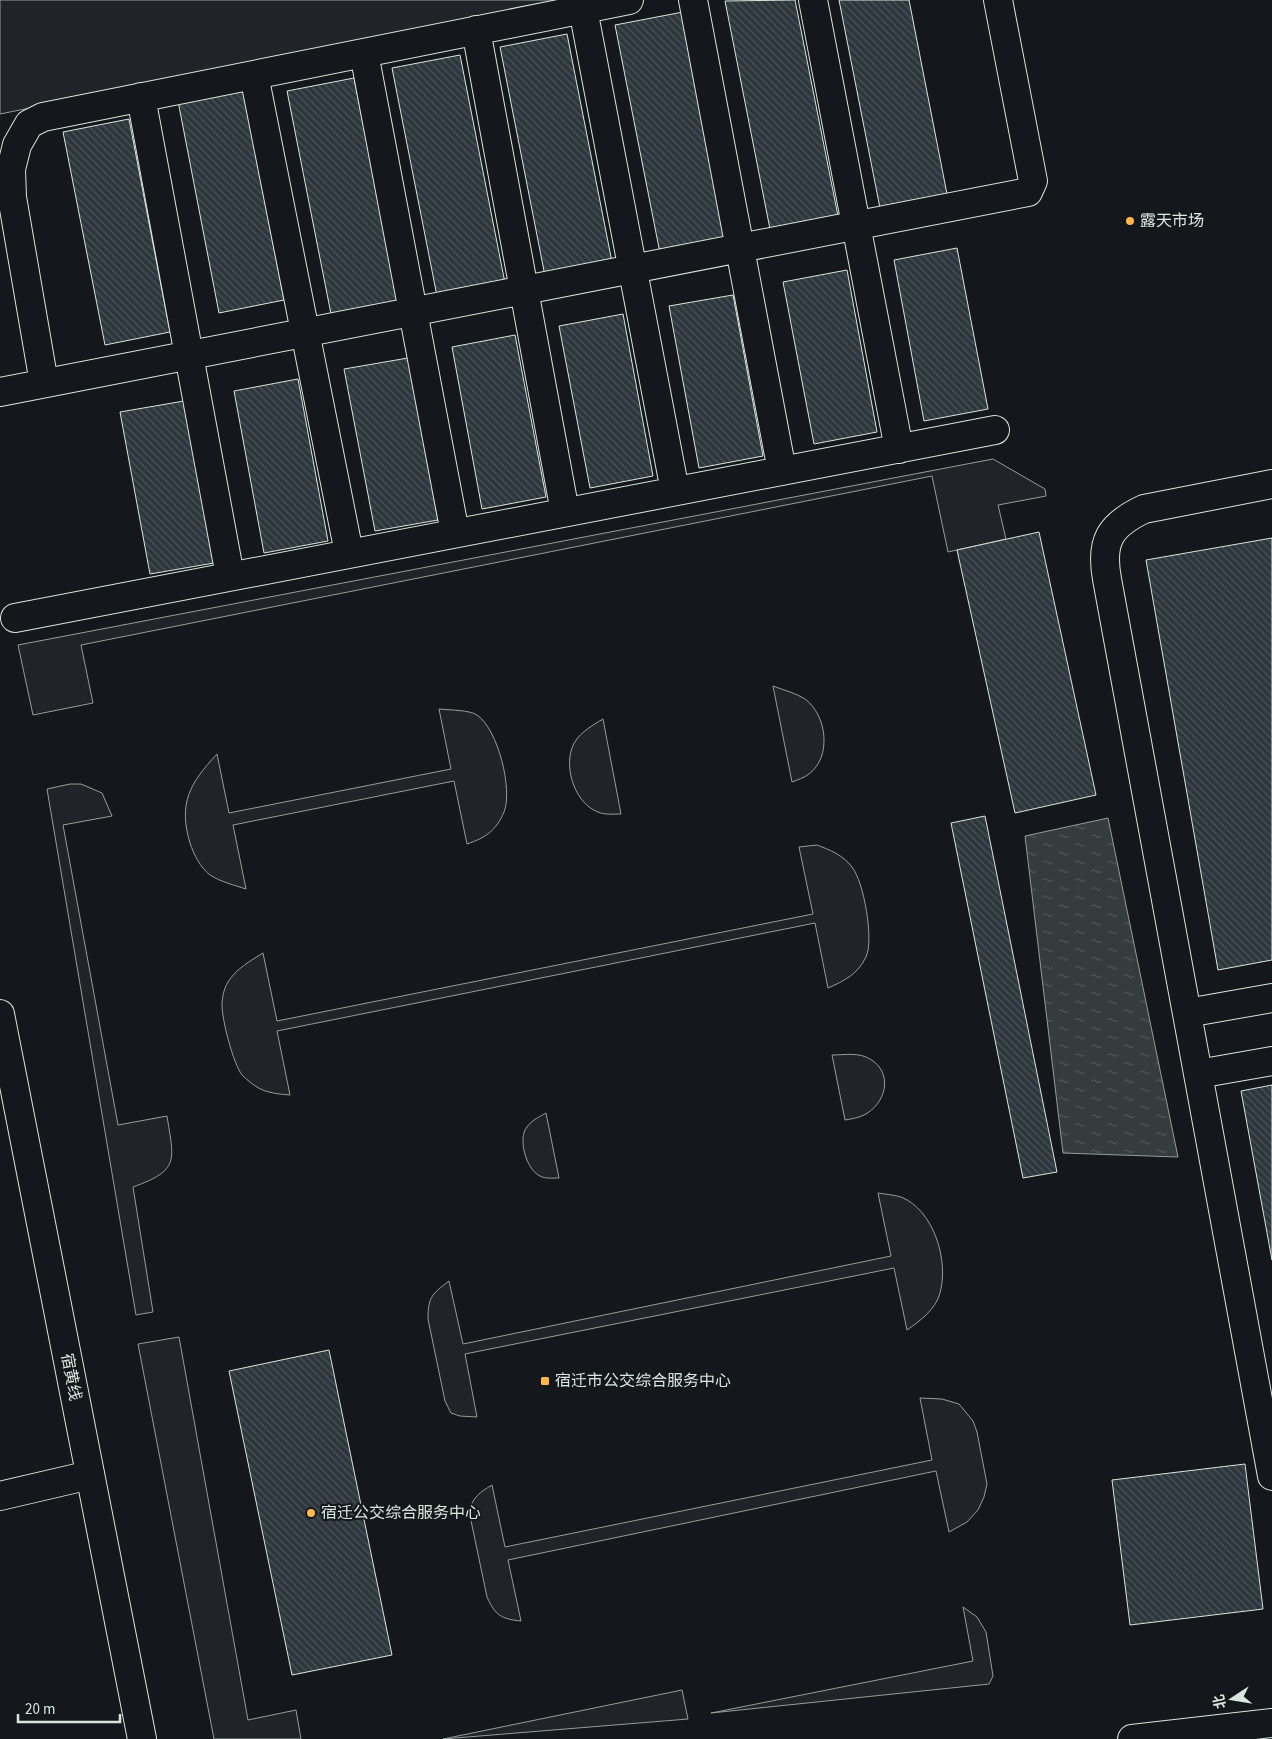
<svg xmlns="http://www.w3.org/2000/svg" width="1272" height="1739" font-family="'Source Sans 3','Noto Sans SC',sans-serif">
<style>
.green{fill:#202428;stroke:#939e99}
.water{fill:url(#water-ripples);stroke:#939e99}
.building{fill:url(#building-back-hatch);stroke:#d8e6dc}
.lines{fill:none;stroke-linecap:round;stroke-linejoin:round}
.minor-casing{stroke:#d8e6dc;stroke-width:30}
.major-casing{stroke:#d8e6dc;stroke-width:30}
.minor{stroke:#14181c;stroke-width:28}
.major{stroke:#14181c;stroke-width:28}
.poi-dot{fill:#ffb74d;stroke:#14181c;stroke-width:2}
.labels{text-anchor:middle;dominant-baseline:central;stroke-width:4;stroke-linejoin:round;paint-order:stroke}
.poi-label{font-size:16px;fill:#d8e6dc;stroke:#14181c;text-anchor:start}
.street-label{font-size:16px;fill:#d8e6dc;stroke:#14181c}
</style>
<defs>
<pattern id="water-ripples" width="26" height="14" patternUnits="userSpaceOnUse" patternTransform="scale(1.25)"><rect width="26" height="14" fill="#363b3e"/><path d="M2 4q2-2 4 0t4 0M15 11q2-2 4 0t4 0" fill="none" stroke="#525759"/></pattern>
<pattern id="building-back-hatch" width="6" height="6" patternUnits="userSpaceOnUse" patternTransform="scale(1.25)"><rect width="6" height="6" fill="#2c363c"/><path d="M-1 5l2 2M0 0l6 6M5-1l2 2" fill="none" stroke="#4a5358"/></pattern>
</defs>
<rect width="100%" height="100%" fill="#14181c"/>
<!-- green -->
<path class="green" d="M0,0h573l-573,114z
M993,459l52,30 1,7 -48,9 8,34 -58,13 -16,-76 -851,169 12,58 -60,12 -15,-70z
M773,686c10,4 23,7 32,13 22,16 27,58 4,75 -5,4 -12,6 -17,8z
M439,709c10,1 31,1 38,6 21,14 36,75 27,97 -8,19 -19,26 -37,32l-13,-63 -221,44 13,64c-12,-4 -25,-7 -36,-14 -10,-8 -16,-20 -20,-32 -12,-40 0,-60 27,-89l12,59 222,-44z
M603,719l18,95c-7,0 -17,1 -23,-2 -22,-8 -34,-42 -26,-64 4,-13 19,-22 31,-29z
M70,784h11l21,9 10,23 -49,9 55,300 49,-9c7,45 13,54 -34,71l20,125 -17,3 -89,-526z
M817,845c13,5 26,10 35,22 12,15 22,73 14,90 -8,17 -22,24 -38,31l-13,-65 -538,108 13,64c-11,-1 -24,-2 -33,-8 -5,-3 -11,-8 -15,-12 -9,-12 -20,-55 -20,-70 0,-7 2,-17 6,-23 8,-13 22,-21 35,-29l14,68 536,-107 -14,-67z
M832,1055c12,0 27,-3 38,4 24,14 16,45 -6,56 -6,3 -13,4 -19,5z
M546,1113l13,65c-6,0 -14,1 -19,-2 -13,-6 -21,-33 -15,-46 5,-9 12,-12 21,-17z
M878,1193c7,1 16,2 23,4 33,13 48,64 39,96 -4,16 -20,28 -33,37l-13,-62 -429,86 12,63 -17,-1 -9,-3 -6,-12 -17,-82c0,-22 4,-25 21,-38l14,63 428,-88z
M179,1337l69,383 48,-10 5,29h-87l-76,-395z
M920,1398l22,1 17,5 14,17 4,11 10,52 -3,13 -6,13 -11,12 -18,10 -13,-61 -428,89 13,61c-20,-2 -26,-6 -34,-24l-18,-86c4,-14 11,-19 23,-26l13,62 427,-87z
M963,1607l14,10 9,15 7,44 -4,8 -278,29 262,-52z
M682,1690l6,29 -245,20z"/>
<!-- water -->
<path class="water" d="M1108,818l70,339 -115,-4 -38,-317z"/>
<!-- building -->
<path class="building" d="M795,0l43,216 -68,13 -45,-228z
M839,0h70l38,194 -67,14z
M683,12l45,228 -68,13 -45,-228z
M567,34l45,228 -67,14 -45,-229z
M460,55l45,228 -68,13 -45,-228z
M354,78l45,228 -67,13 -45,-228z
M243,88l41,212 -65,13 -41,-212z
M129,119l41,213 -65,13 -42,-213z
M957,248l31,161 -64,12 -30,-161z
M847,270l30,162 -63,12 -31,-162z
M733,295l30,161 -64,12 -30,-162z
M623,314l30,162 -63,12 -31,-162z
M515,335l31,162 -64,12 -30,-162z
M408,358l30,162 -63,11 -31,-162z
M298,379l30,162 -64,12 -30,-162z
M184,401l30,162 -64,11 -30,-162z
M1039,532l57,263 -81,18 -58,-263z
M1272,538v422l-54,10 -72,-410z
M985,816l72,356 -34,6 -72,-355z
M1272,1085v175l-31,-169z
M329,1350l63,305 -100,20 -63,-304z
M1245,1464l18,145 -133,16 -18,-145z"/>
<g class="lines">
<defs>
<path id="minor" d="M693,0l89,471
M813,0l86,449
M583,9l92,482
M476,30l89,482
M364,53l91,480
M254,75l95,478
M141,97l89,479
M44,383l-32,-186 -1,-28 6,-24 12,-21 14,-7 586,-117
M0,392l1028,-200 5,-11 -35,-181
M1272,484l-128,25c-34,16 -44,32 -37,70l165,897
M15,618l980,-188
M1187,1013l85,-15
M1198,1074l74,-13
M0,1496l90,-21
M1132,1739l140,-16"/>
<path id="major" d="M0,1014l142,725"/>
</defs>
<!-- minor casing -->
<use href="#minor" class="minor-casing"/>
<!-- major casing -->
<use href="#major" class="major-casing"/>
<!-- minor -->
<use href="#minor" class="minor"/>
<!-- major -->
<use href="#major" class="major"/>
</g>
<!-- markers -->
<g class="poi-dot">
<circle cx="1130" cy="221" r="5"/>
<rect x="540" y="1376" width="10" height="10" rx="2.5"/>
<circle cx="311" cy="1513" r="5"/>
</g>
<g class="labels">
<!-- poi labels -->
<g class="poi-label">
<text x="1140" y="221">露天市场</text>
<text x="555" y="1381">宿迁市公交综合服务中心</text>
<text x="321" y="1513">宿迁公交综合服务中心</text>
</g>
<!-- street labels -->
<g class="street-label">
<text transform="translate(71 1377) rotate(79)">宿黄线</text>
</g>
</g>
<!-- north arrow -->
<g transform="translate(1232 1699) rotate(258)" stroke="#14181c" stroke-width="4" paint-order="stroke">
<path d="M0-4L9 19L0 12L-9 19Z" fill="#d8e6dc"/>
<text y="-8" font-size="14" font-weight="bold" text-anchor="middle" fill="#d8e6dc">北</text>
</g>
<!-- scale -->
<path d="M18 1714v8h102v-8" fill="none" stroke="#d8e6dc" stroke-width="2.5"/>
<text x="25" y="1714" font-size="15" fill="#d8e6dc" stroke="#14181c" stroke-width="4" paint-order="stroke">20 m</text>
</svg>
